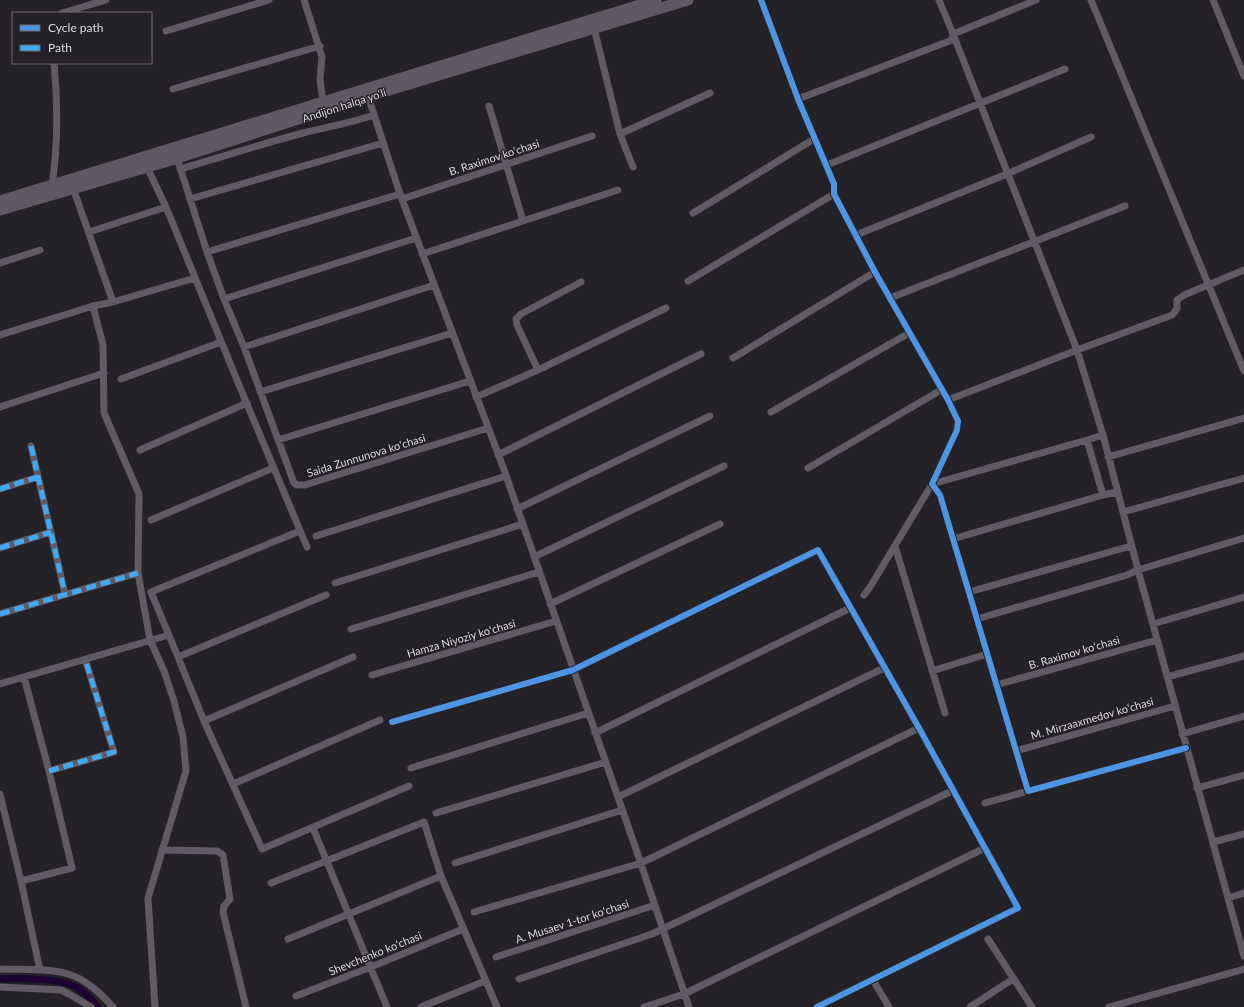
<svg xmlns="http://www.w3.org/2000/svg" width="1244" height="1007" font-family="Lato,sans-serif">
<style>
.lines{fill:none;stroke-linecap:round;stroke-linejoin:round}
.canal{stroke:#1d0331;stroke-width:7}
.minor{stroke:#5f5a63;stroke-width:7}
.trunk{stroke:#5e5963;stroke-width:11}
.quiet{stroke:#3fa9f5;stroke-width:5;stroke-dasharray:10 5;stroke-linecap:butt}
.cycleway-casing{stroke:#242127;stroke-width:8}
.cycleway{stroke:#4d94e3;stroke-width:6}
.labels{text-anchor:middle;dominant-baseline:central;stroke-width:3;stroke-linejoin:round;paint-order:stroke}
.street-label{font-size:11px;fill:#dcdade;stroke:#242127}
</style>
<rect width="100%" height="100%" fill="#242226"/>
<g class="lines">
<!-- canal -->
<path class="canal" d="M0,979c20,-1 61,-1 78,9 8,5 14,12 20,19"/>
<!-- minor -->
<path class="minor" d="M304,0l18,57 -2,22 3,23
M761,0l37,99 36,85v10l41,78 73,128 10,21 -1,9 -25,54 8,11 88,296 158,-43
M939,0l14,34 124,316 26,85 35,135 106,386
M1091,0l153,371
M1213,0l31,76
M62,13l44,-13
M594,28l26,106 13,33
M166,31l103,-31
M173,89l147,-43
M367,93l33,101 102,270 134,385 53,158
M798,99l154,-59 1,-6 83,-34
M489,106l34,115
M620,134l90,-41
M177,158l30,94 17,47 192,-61
M827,165l238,-96
M147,167l19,40 78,190 63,150
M180,169c41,-12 82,-25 123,-36 24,-6 48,-10 71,-18
M52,185c6,-40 6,-81 2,-122
M73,188l40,114
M190,199l193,-56
M402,199l190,-63
M693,213l121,-74
M89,232l77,-25
M856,235l151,-61 84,-37
M207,252l193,-58
M422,254l196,-64
M0,263l40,-13
M688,281l146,-87
M890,298l235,-92
M224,299l20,48 50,136 3,2h8l183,-57
M0,335l93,-29
M244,347l190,-62
M733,358l142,-86
M538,370l-21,-45 -1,-6 5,-5 60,-32
M121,379l100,-37
M260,392l192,-59
M476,397l62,-27 128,-62
M948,400l129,-50 95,-35 5,-6v-9l7,-5 60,-25
M0,407l104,-34
M771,412l138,-79
M278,440l192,-59
M1087,440l16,-5
M31,446l34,148
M140,450l107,-47
M498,455l203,-101
M1108,457l136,-39
M808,468l133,-78
M0,489l38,-12
M517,509l193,-93
M1123,512l121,-34
M151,520l122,-52
M300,531l-149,61 27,65 148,-62
M316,536l190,-60
M953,539l150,-44 14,-3
M895,546l50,167
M0,548l51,-16
M534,557l190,-91
M335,583l188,-59
M969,592l162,-46
M864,595l6,-8 62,-103 155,-44 16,55
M550,604l170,-80
M0,614l138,-41
M977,619l150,-44 11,-5 106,-32
M1153,624l91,-27
M351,629l188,-57
M178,657l26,64 58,128 147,-63
M932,671l55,-17
M372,675l184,-54
M1167,677l77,-21
M0,684l169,-49
M996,685l161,-45
M204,721l149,-64
M392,722l181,-52 245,-120 101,178 99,180 -201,99
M595,733l255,-125
M1182,734l62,-18
M1016,751l159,-45
M411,768l177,-55
M49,771l65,-19 -29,-93
M233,784l147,-64
M1197,788l47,-13
M0,794l21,87 51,-13 -23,-97 -25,-94
M618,797l266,-129
M985,803l43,-12
M436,813l170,-51
M313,828l74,179
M1213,842l31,-8
M162,850l55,1 6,4 7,44 -6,7 -1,6 23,95
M455,863l167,-53
M21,881l19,89
M271,883l153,-61 17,54 56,131
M1228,898l16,-5
M474,912l167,-49 278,-135
M288,939l153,-63
M988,939l44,68
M496,957l159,-52
M0,969c21,1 49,-1 68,5 18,5 33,20 45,33
M519,979l133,-45 302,-144
M873,980l16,27
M0,987l61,3 8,4 22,13
M296,996l75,-29 92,-38
M155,1007l-7,-109 38,-127 -3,-34 -9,-36 -10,-30 -14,-31 -12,-67 1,-79 -35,-81 -1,-68 -10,-39 20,-4 82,-24
M421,1007l64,-26
M644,1007l40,-13 301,-146
M970,1007l43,-28
M1109,1007l135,-38"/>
<!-- trunk -->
<path class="trunk" d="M0,201l656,-201
M0,210l168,-49 208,-67 312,-94"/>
<!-- quiet -->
<path class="quiet" d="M31,446l34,148
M0,489l38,-12
M0,548l51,-16
M0,614l138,-41
M49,771l65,-19 -29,-93"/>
<defs>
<path id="cycleway" d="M761,0l37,99 36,85v10l41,78 73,128 10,21 -1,9 -25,54 8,11 88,296 158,-43
M392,722l181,-52 245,-120 101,178 99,180 -201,99"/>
</defs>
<!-- cycleway casing -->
<use href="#cycleway" class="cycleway-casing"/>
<!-- cycleway -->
<use href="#cycleway" class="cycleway"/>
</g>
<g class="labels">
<!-- street labels -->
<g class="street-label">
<text transform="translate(344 105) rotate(-18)">Andijon halqa yo‘li</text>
<text transform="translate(494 157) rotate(-18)">B. Raximov koʻchasi</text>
<text transform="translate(366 455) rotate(-17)">Saida Zunnunova koʻchasi</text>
<text transform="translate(461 638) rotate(-16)">Hamza Niyoziy koʻchasi</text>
<text transform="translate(1074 652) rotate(-16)">B. Raximov koʻchasi</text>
<text transform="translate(1092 718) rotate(-16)">M. Mirzaaxmedov koʻchasi</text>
<text transform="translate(572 921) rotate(-18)">A. Musaev 1-tor koʻchasi</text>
<text transform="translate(375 953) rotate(-22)">Shevchenko koʻchasi</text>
</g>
</g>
<!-- legend -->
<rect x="12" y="12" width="140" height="52" fill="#242127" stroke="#6e6b70"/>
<rect x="20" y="25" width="20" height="6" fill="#4d94e3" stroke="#6e6b70"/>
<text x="48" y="32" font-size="12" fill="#dcdade">Cycle path</text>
<rect x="20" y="45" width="20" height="6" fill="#3fa9f5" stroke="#6e6b70"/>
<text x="48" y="52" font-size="12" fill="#dcdade">Path</text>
</svg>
